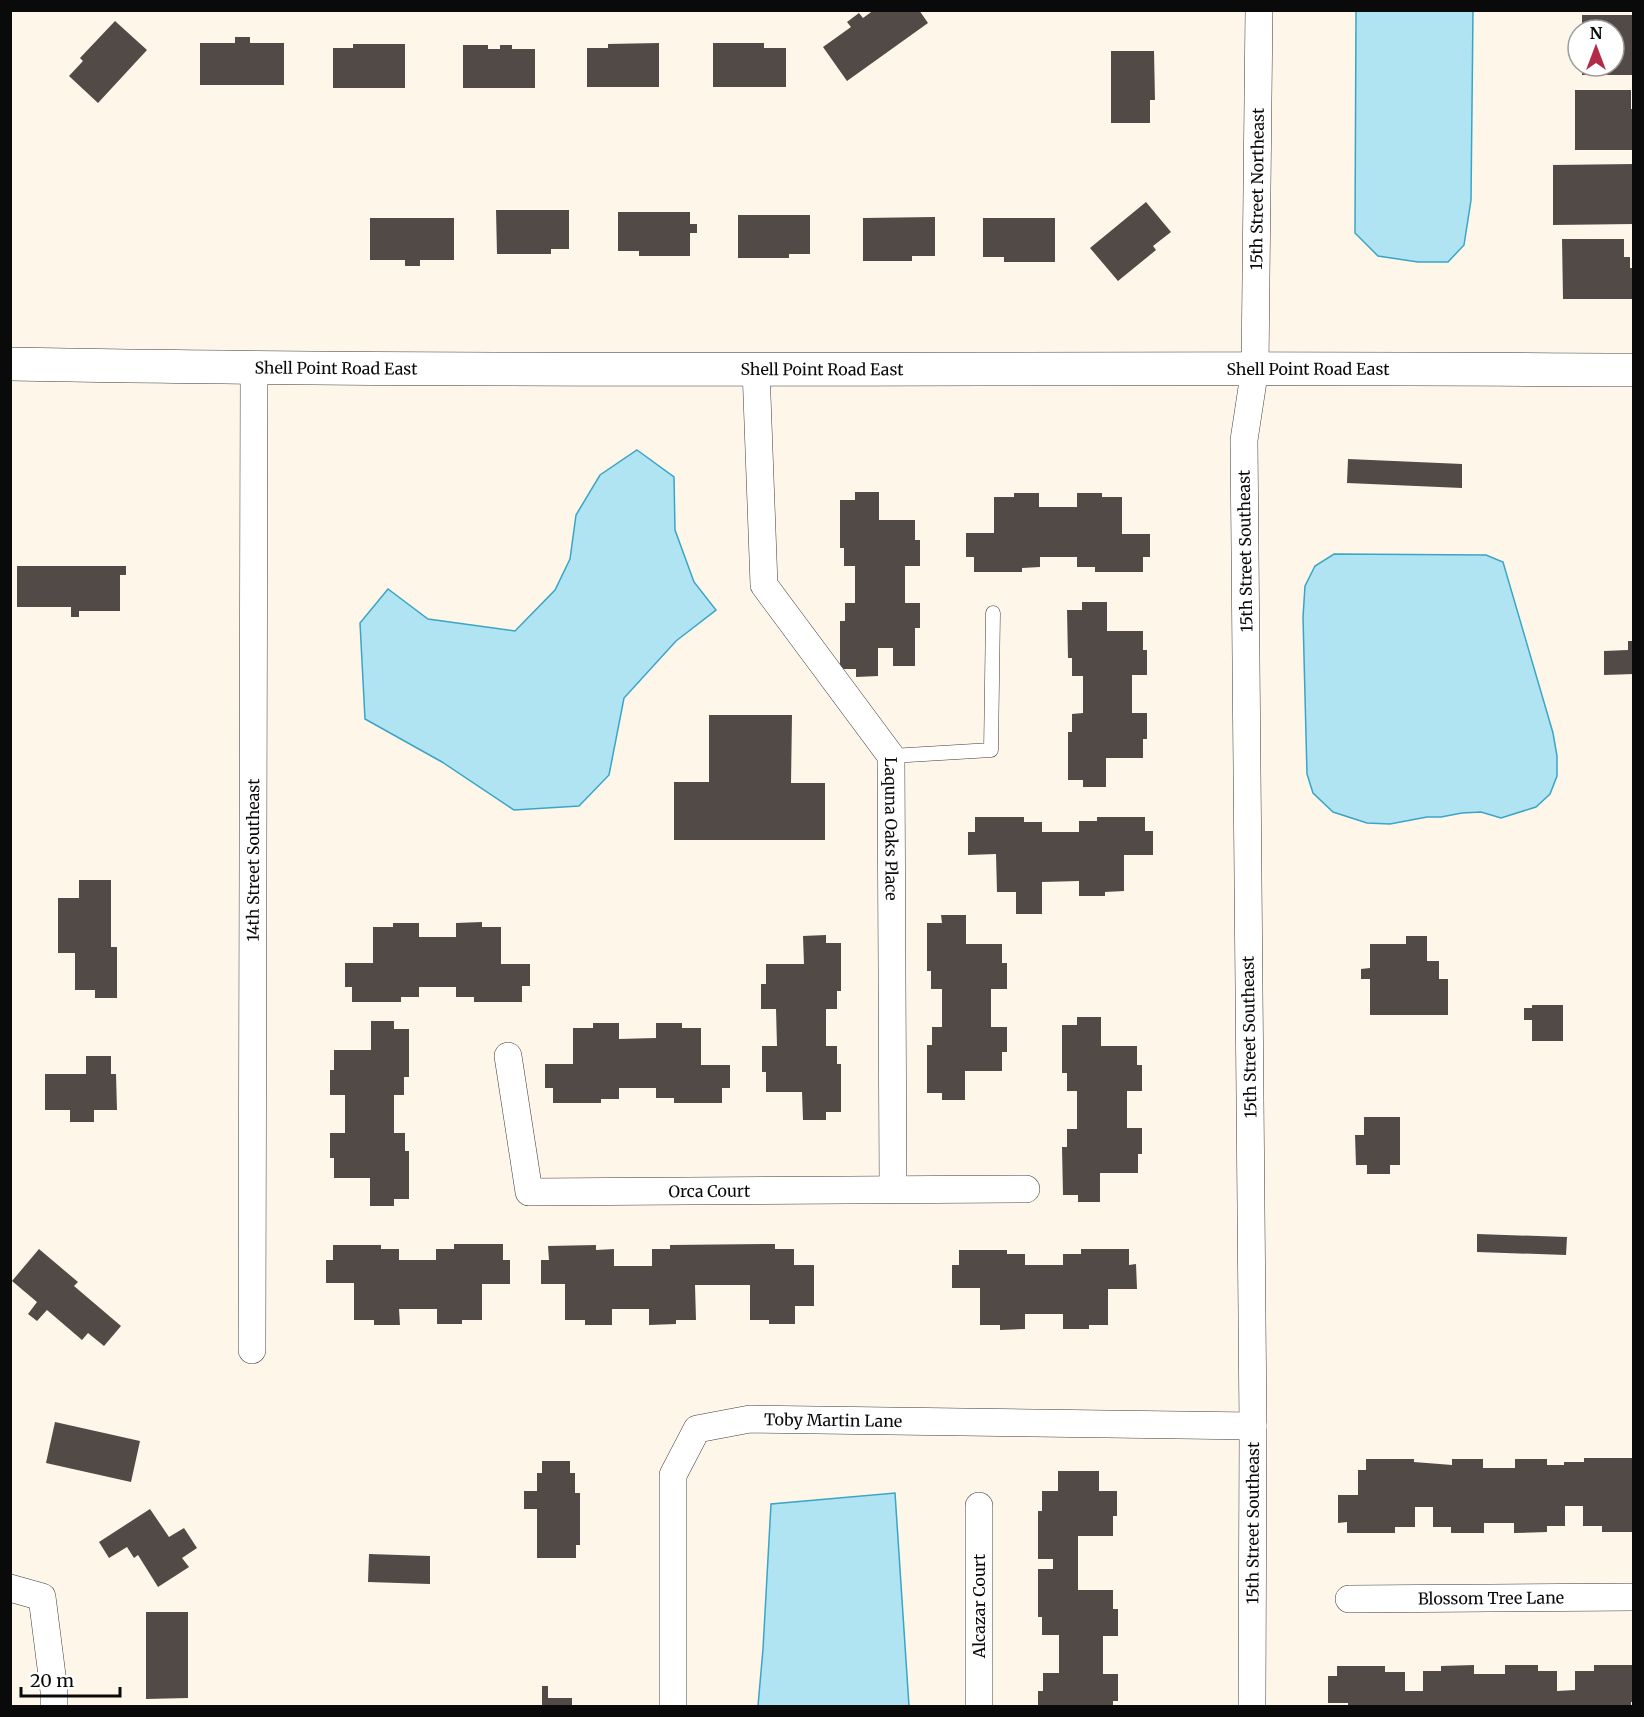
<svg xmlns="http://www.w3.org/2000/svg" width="1644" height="1717" font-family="Merriweather,serif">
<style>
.water{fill:#b0e4f3;stroke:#3aa5c6;stroke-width:1.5}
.building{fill:#524a47}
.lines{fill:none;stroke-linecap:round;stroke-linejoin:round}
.service-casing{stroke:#3d3d3d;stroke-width:15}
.minor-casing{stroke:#3d3d3d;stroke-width:28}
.tertiary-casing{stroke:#3d3d3d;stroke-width:34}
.service{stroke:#fff;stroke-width:14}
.minor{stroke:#fff;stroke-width:27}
.tertiary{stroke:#fff;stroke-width:33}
.labels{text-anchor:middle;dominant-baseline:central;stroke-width:6;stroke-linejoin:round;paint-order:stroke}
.street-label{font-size:16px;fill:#0a0a0a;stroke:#fff}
</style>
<rect width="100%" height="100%" fill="#fef6e8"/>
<!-- water -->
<path class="water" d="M1356,11h117l-2,189 -7,45 -16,17h-30l-40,-6 -23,-23z
M637,450l37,27 1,53 19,52 22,28 -40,31 -52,57 -15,77 -30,31 -65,4 -72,-48 -77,-43 -5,-96 28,-34 40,30 87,12 40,-41 15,-31 6,-44 24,-40z
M1334,554l152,1 17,7 50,171 4,23v20l-7,18 -14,13 -35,11 -20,-6 -19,1 -21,4h-14l-37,7 -23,-1 -34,-11 -20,-19 -6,-19 -4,-157 2,-31 10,-20z
M895,1493l14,213h-151l5,-57 8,-145z"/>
<!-- building -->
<path class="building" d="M874,10h45l9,13 -81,58 -24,-34 28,-20 -4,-5 12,-9 4,5z
M1582,15h52v60h-52v-9h32v-36h-32z
M115,21l32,29 -49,53 -29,-27 14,-15 -3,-3z
M235,37h15v6h34v42h-84v-42h35z
M659,43v44h-72v-39h21v-4z
M713,43h51v5h22v39h-73z
M353,44h52v44h-72v-40h20z
M463,45h25v4h12v-4h12v4h23v39h-72z
M1111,51h43l1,49h-5v23h-39z
M1575,90h56v19h3v41h-59z
M1634,164v60l-81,1v-60z
M1146,202l25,30 -18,14 3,4 -38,31 -28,-33z
M496,210h73v39h-18v5h-54z
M618,212h72v12h7v9h-7v23h-51v-5h-21z
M738,215h72v39h-21v4h-51z
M935,217v39h-23v5h-49v-43z
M370,218h84v42h-34v6h-15v-6h-35z
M983,218h72v44h-51v-5h-21z
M1562,239h62v18h6v11h4v31h-71z
M1348,459l114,5v24l-115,-5z
M855,492h24v28h36v20h5v26h-15v37h15v25h-5v38h-22v-18h-15v28l-22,1v-8h-16v-48h5v-18h10v-37h-11v-18h-4v-48h15z
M1014,493h25v14h38v-14h25v4h20v37h28v23h-7v15h-48v-5h-18v-10h-37v10l-18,1v4h-48v-15h-8v-24h28v-36h20z
M17,566h109v9h-6v36h-41v6h-8v-10h-54z
M1082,602h25v29h36v19h4v25h-15v38h15v26h-4v19h-37v29h-23v-7h-15v-48h4v-18l11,-1v-37h-11v-18h-4l-1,-48h15z
M1628,641h6v33l-30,1v-24l24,-1z
M709,715h83l-1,68h34v57h-151v-58h35z
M975,817h49v5h18v10h37v-11h18v-4h48v14h8v24h-29v36l-19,1v4h-26v-15l-37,1v32h-26v-22h-19l-1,-38 -28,1v-23h7z
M79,880h32v67h6v51h-22v-8h-20v-37h-17v-55h21z
M941,915h25v29h36v19h5v26h-16v38h16v25h-5v19h-37v29h-23v-7h-15v-48h5v-18h10v-38h-11v-18h-4v-48h15z
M482,922v5h19v37h29v22h-8v16h-48v-5h-18v-10h-37v10h-18v5h-49v-15h-7v-24h28v-36h20v-4h26v14h37v-14z
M826,935v8h15v48h-4v18h-11v37h11v18h4v48h-15v8h-23l-1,-28h-36v-20h-4v-26h15l-1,-37h-15v-25h5v-20h38l-1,-28z
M1406,936h21v25h12v18h9v36h-78v-36h-9v-10l9,-1v-24h36z
M1532,1005h31v36h-31v-21h-8v-12h8z
M1077,1017h24v29h36v19h5v26h-15v37h15v26h-4v19h-38v29h-22v-7h-15l-1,-48h5v-18h10v-38h-10v-18h-5v-48h15z
M371,1021h23v8h15v48h-5v18h-10v38h11v18h4v48h-15v7h-24v-28h-36v-20h-4v-25h15v-38h-15v-25h4v-20h37z
M593,1023h26v16l37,-1v-15h26v5h19v37h29v23h-8v15h-48v-5h-18v-10h-37v11h-18v4h-48v-15h-8v-24h28v-36h20z
M86,1056h25v18h5l1,36h-23v12h-24v-12h-25v-36h41z
M1364,1117h36v48h-10v9h-23v-9h-11l-1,-30h9z
M1477,1234l90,3 -1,18 -89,-3z
M454,1244h49v16h7v24h-28v36h-20v4h-25v-15h-38l1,16h-26v-5h-20v-37h-28v-23h7v-15h48v4h18v11h37v-11h18z
M775,1244v5h19v16h20v41h-19v18h-26v-4h-19v-35h-55l1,35h-20v4l-27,1v-16h-37v16h-27v-5h-20v-36h-24v-24h8l-1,-14 48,-1v5l18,-1v17h38v-17h18v-4z
M39,1249l39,33 -4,4 47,40 -17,20 -16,-13 -6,7 -35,-30 -10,11 -9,-7 9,-12 -25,-21z
M1081,1249h48v16l7,-1 1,25h-29v36h-19v4h-26v-15h-38v15l-25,1v-5h-20v-37h-28v-23h7v-15h48v4h18v11h38v-11h18z
M55,1422l85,19 -9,41 -85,-19z
M1584,1458h48l2,74h-32v-6h-19v-20h-18v20h-18v6l-33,1v-10h-30v10h-33v-6h-18v-20h-18v20h-20v6h-48v-11l-9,1v-28h20v-25h8v-11h48v3l38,3v-6h31v9h32v-9h32v6h17v-3h20z
M542,1461h28v12h5v20h5v52h-4v13h-39v-49h-13v-18h13v-18h5z
M1058,1471h41v20h18v25h-4v20h-35v54h35v19h5v27h-15v38h15v27h-5v5h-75v-15h5v-18h16v-38h-17v-18h-4v-48h15v-10h-15v-48h4v-20h16z
M150,1509l19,28 15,-9 13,20 -15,10 7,9 -31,20 -20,-32 -4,3 -7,-11 -18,11 -10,-16z
M369,1554l61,2v28l-62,-2z
M146,1612h42v86l-42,1z
M1474,1665v9h31v-9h33v6h19v20l18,-1v-19h19v-6h40v37h-3v4h-283v-3h-20v-27h9v-10h48v6h20v19h18v-20h18v-5z
M542,1686h6v12h24v8h-30z"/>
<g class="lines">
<defs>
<path id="service" d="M891,756l100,-6 2,-137"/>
<g id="minor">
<path id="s1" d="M756,369l8,216 127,171 2,432"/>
<path id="s2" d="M508,1056l21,136 497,-3"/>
<path id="s3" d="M252,1350l2,-982"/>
<path d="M10,1588l32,9 12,94v15"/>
<path id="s4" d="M1349,1599l285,-2"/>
<path id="s5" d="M673,1706v-231l24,-46 53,-10 503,7"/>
<path d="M979,1706v-200"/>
<path id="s6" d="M1252,1706l1,-280 -9,-986 11,-72 4,-358"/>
</g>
<g id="tertiary">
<path id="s7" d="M10,364c541,10 1083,2 1624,6"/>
</g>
</defs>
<!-- service casing -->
<use href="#service" class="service-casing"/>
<!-- minor casing -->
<use href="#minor" class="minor-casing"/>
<!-- tertiary casing -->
<use href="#tertiary" class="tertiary-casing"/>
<!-- service -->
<use href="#service" class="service"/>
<!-- minor -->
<use href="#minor" class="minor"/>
<!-- tertiary -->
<use href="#tertiary" class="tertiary"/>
</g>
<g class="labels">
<!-- street labels -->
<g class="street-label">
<text stroke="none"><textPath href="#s6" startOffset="1518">15th Street Northeast</textPath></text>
<text stroke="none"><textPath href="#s7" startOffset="326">Shell Point Road East</textPath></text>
<text stroke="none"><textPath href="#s7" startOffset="1298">Shell Point Road East</textPath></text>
<text stroke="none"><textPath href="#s7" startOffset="812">Shell Point Road East</textPath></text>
<text transform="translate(1245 551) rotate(-91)">15th Street Southeast</text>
<text stroke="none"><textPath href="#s1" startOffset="502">Laquna Oaks Place</textPath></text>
<text stroke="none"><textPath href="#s3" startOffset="490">14th Street Southeast</textPath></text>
<text transform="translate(1249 1037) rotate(-91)">15th Street Southeast</text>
<text stroke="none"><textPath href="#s2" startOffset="318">Orca Court</textPath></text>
<text stroke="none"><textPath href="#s5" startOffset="420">Toby Martin Lane</textPath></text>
<text stroke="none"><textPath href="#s6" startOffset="183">15th Street Southeast</textPath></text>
<text stroke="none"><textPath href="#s4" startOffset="142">Blossom Tree Lane</textPath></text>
<text transform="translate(979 1606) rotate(-90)">Alcazar Court</text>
</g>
</g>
<!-- border -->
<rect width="1644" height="1717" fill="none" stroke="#0a0a0a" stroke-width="24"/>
<!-- north arrow -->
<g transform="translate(1596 48)"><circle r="28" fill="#ffffff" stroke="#9d9d9d" stroke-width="1.5"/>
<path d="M0-4.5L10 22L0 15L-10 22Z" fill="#b32a46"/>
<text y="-9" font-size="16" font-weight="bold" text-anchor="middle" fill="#0a0a0a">N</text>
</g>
<!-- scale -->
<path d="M21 1687v9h99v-9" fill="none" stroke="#0a0a0a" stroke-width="3"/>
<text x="30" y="1687" font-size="18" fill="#0a0a0a" stroke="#ffffff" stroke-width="4.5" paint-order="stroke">20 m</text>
</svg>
